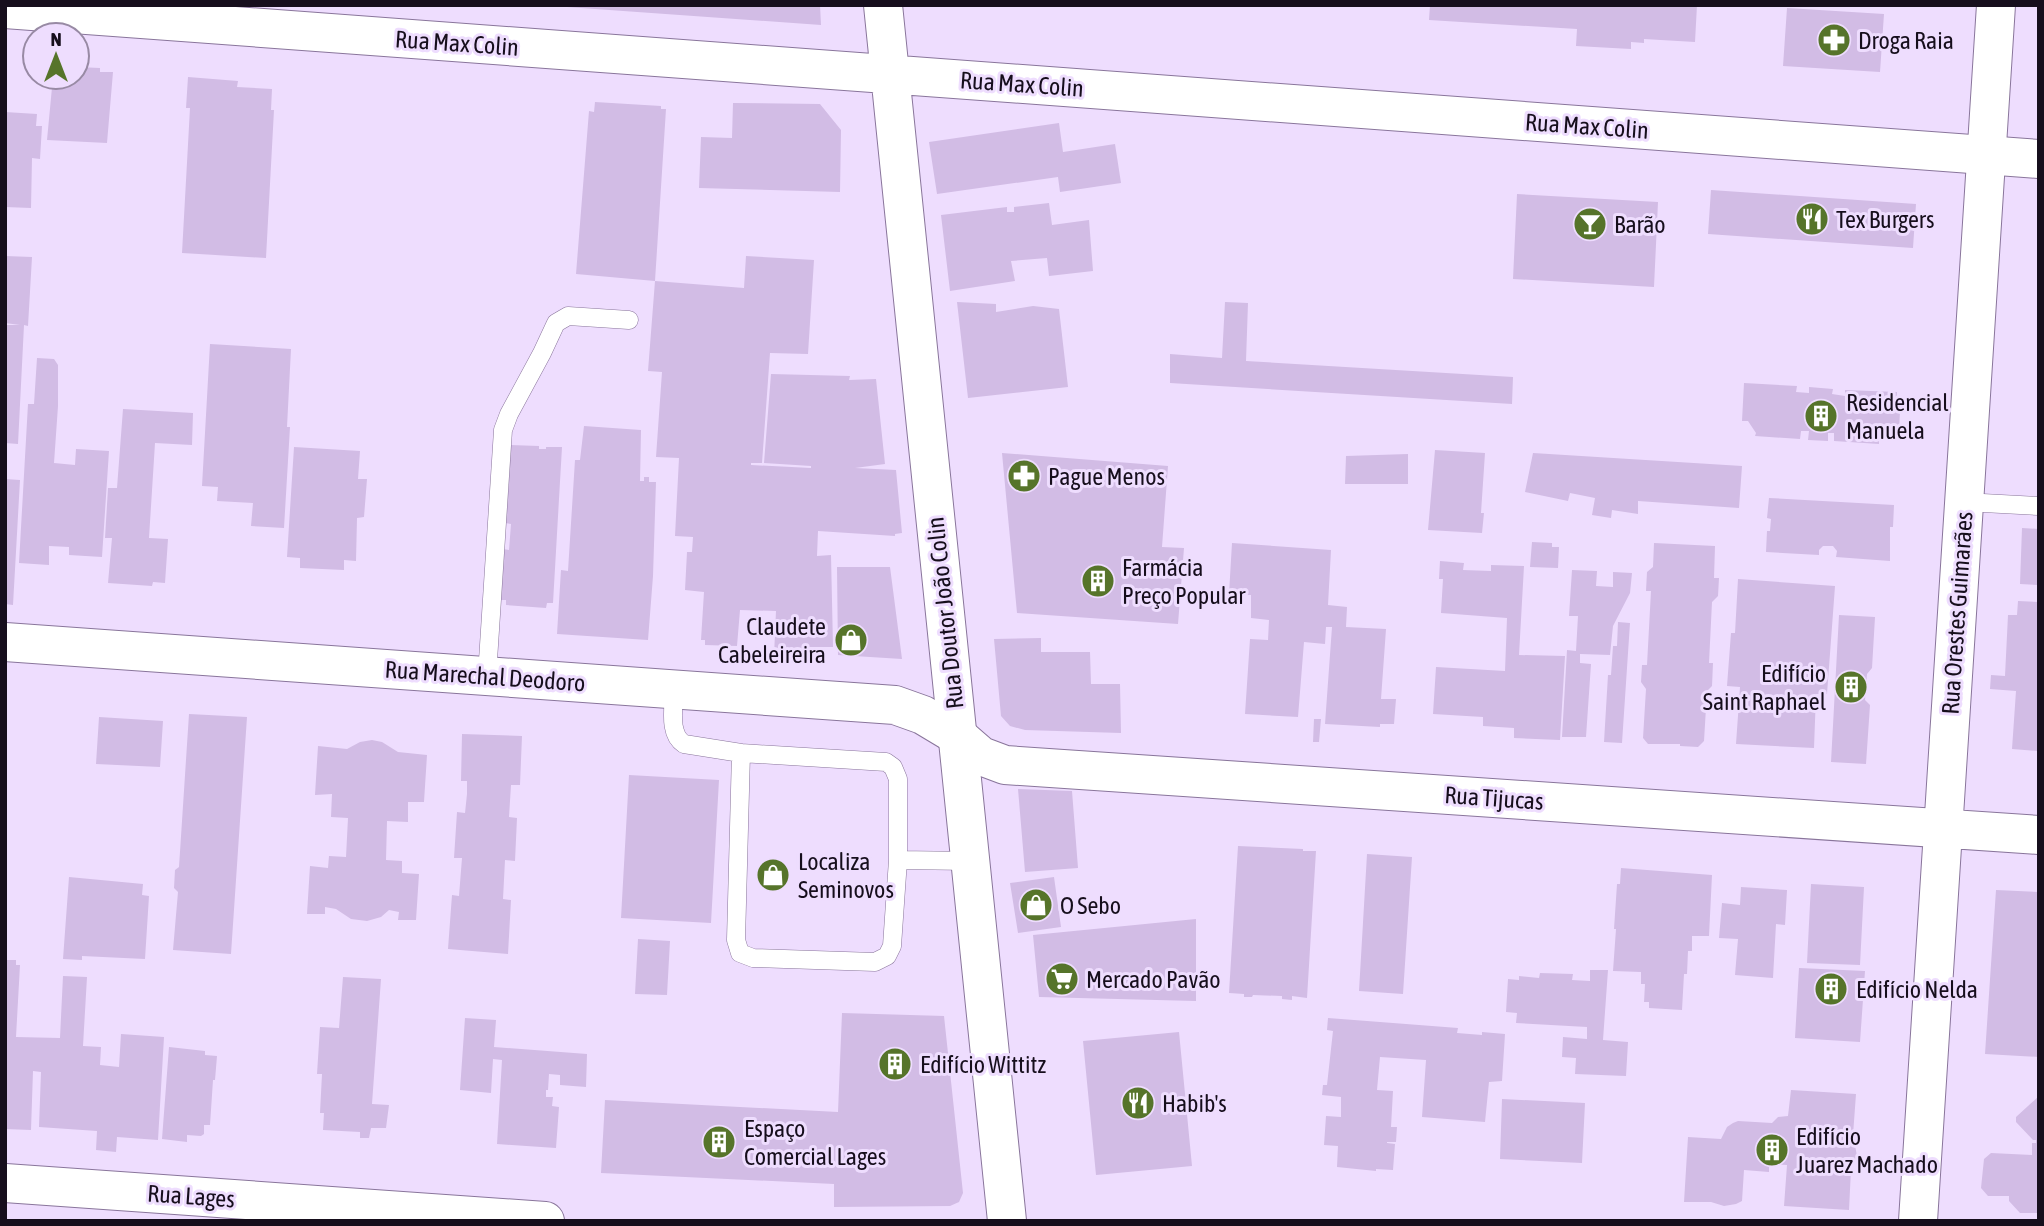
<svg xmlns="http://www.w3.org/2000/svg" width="2044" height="1226" font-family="'Asap Condensed',sans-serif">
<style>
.building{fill:#d2bce5}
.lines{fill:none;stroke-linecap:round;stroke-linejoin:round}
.lane-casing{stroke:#89759b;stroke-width:19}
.secondary-casing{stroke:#89759b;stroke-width:40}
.primary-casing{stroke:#89759b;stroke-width:40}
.lane{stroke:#fff;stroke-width:18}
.secondary{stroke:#fff;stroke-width:38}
.primary{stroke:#fff;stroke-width:38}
.labels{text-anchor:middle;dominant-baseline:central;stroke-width:6;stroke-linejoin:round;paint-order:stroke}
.poi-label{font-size:24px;fill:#160e1c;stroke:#eeddfe;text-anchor:start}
.street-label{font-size:24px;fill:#160e1c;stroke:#eeddfe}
</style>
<rect width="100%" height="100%" fill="#eeddfe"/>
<!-- building -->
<path class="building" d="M567,5h253l1,20 -254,-18z
M1430,5h267l-2,37 -51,-3v4l-13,-1v7l-55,-3 1,-17 -148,-9z
M1787,8l97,6 -4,58 -97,-6z
M77,67l23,1v4h13l-6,71 -60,-3 6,-63h24z
M188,77l50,4 -1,6 35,2 -1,21h3l-8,148 -84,-5 8,-145h-4z
M595,102l66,4v3h5l-11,172 -79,-7 13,-163 5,1z
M733,103l87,1 21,26 -1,62 -141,-4 2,-51 31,1z
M5,112l32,2 -1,12h6l-2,33 -8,-1 -1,50 -26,-1z
M1059,123l4,29 52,-8 6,39 -61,9 -2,-15 -121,17 -8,-52z
M1711,190l205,14 -3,44 -205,-14z
M1517,194l141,8 -4,85 -141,-8z
M1049,203l3,22 37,-5 4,51 -44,5 -2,-18 -36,3 4,20 -65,10 -9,-76 66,-8v5h7v-5z
M5,256l27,1 -4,69 -4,-1 -6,119 -13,-1v-118h15l-15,-2z
M746,256l68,4 -6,94 -38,-1 -8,110h-11v2l60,3v-2l-47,-3 7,-89 79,2 -1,4 27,-1 9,85 -30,4 41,2 6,63 -7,1v2l-77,-5 -1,25 14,-1 2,92h-29v8l-30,1 2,-45 -36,-1 -3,36 -32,-1v-5h-4l3,-48 -19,-2 2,-38h5l1,-15 -18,-1 4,-78 -23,-1 6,-85 -14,-1 7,-90 89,7z
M957,302l39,2v8l37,-6 26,3 9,78 -100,11z
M1225,302l23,1 -2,58 267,16 -1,27 -342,-21v-29l52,4z
M210,344l81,5 -4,78h3l-6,101 -33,-2 2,-23 -36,-2 1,-14 -16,-1z
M37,358l17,1 4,6v41l-4,57 21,2 1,-16 33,2 -7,106 -33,-2v-8l-20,-1v19l-30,-2 9,-159h6z
M1744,383l53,3 -1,6 13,1v-6l24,2 -1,5 13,2v-6l52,2 -1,19h4l-1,20 -10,-1 -10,11v3l-45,-3v-8h-6v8l-20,-1 1,-9h-8l-1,8 -45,-3 1,-3 -8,-12h-6z
M123,409l70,4 -1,32 -37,-2 -6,95 19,1 -3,44 -12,-1 -1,4 -44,-3 4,-45h-7l3,-50h9z
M584,426l57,4 -1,51h4v-4h5v5h7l-3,94 -5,64 -91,-6 4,-64 7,1 7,-111h5z
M510,445l29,1v3h7v-2h16l-9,156h-6l-1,5 -40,-3v-5h-6l4,-44 -1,-7 6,1 2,-26 -6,-1 4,-40h-1z
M294,447l66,4 -2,28h9l-3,38 -7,1 -1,43 -12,-1v10l-44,-2v-10l-13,-1z
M1435,450l50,3 -4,60h3l-2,20 -54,-3z
M1002,453l166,13 -6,81 22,1 -6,76 -161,-11z
M1533,453l209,13 -3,42 -101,-7v13l-26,-4 -1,8 -19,-3 3,-17 -25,-5 -2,8 -43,-9z
M1408,454v30h-63l1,-28z
M5,479l15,1 -7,125 -8,-1z
M1769,498l125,7 -1,22h-3v34l-54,-4 1,-6 -4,-5h-10l-4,4v5l-53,-3 1,-21h3l1,-12 -4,-1z
M2022,528l17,1v56l-19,-1z
M1532,542l20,1v4h7l-1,21 -28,-1z
M1232,543l99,7 -3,55 19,2 -1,20 40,2 -5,70h15l-2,25h-14v3l-55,-3 7,-97h-6l-1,17 -21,-2 -6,75 -53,-3 5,-75 18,1 1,-20 -18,-2v-23l-22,-1z
M1654,543l61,3 -1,32h5l-1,18 -6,6 -3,61h4l-1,23 -5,5 -3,50 -6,6 -18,-1v-2h-32l-5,-6 3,-49 -5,-7 1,-17h5l4,-74h-5l1,-19 6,-5z
M1440,561l24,2 -1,7 28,1v-6l33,1 -5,89 46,1 -5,84 -46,-2v-10l-31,-2v-9l-50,-3 3,-47 69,4 2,-53 -66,-5 2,-34h-4z
M837,567h53l12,92 -64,-4z
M1572,570l25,1 -1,15 17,1v-15l19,1 -2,20 -17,33 -3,29 -30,-1v9l11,1 -5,73h-24l5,-87 9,1 2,-35h-9z
M1738,579l97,7 -8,108h-11l-2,54 -78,-4 4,-57 -13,-1 4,-53h4z
M2018,601l21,1v149l-27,-2 4,-58 -26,-2 1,-14 14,1 3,-61h9z
M1839,615l36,2 -3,51 -5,6 -2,26 5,5 -4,59 -35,-2z
M1618,622l12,1 -8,120 -18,-1 4,-67h3l2,-29h4z
M1041,638v14h49l1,32h29l1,49 -96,-3 -15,-4 -9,-10 -7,-77z
M189,714l58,3 -16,237 -58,-4 5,-58 -4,-4 1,-18 4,-3z
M99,717l64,4 -3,46 -64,-3z
M1314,719h7l-2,23h-6z
M462,734l60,2 -2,49h-9l-2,32 8,1 -2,43 -10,-1 -2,39 8,1 -3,54 -60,-5 4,-54 7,1 3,-38h-8l3,-46 8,1 2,-19v-13h-6z
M372,740l10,2 16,10 29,3 -3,47h-16v20l-21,-1 -1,39 16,1v12l17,1 -3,46h-18l1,-8 -10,-2 -8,7 -14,4 -16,-2 -15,-10 -11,-2v7h-18l3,-48 18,2 1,-12 17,1 2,-39 -17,-1 1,-23 -17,1 3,-49 29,3 13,-7z
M629,775l90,5 -8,143 -90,-5z
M1018,789l54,2 6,77 -53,4z
M1238,846l65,3v2h13l-9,147 -15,-2v4l-10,-1v-3l-29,-1 -1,2h-8v-3l-15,-1z
M1367,854l45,3 -9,137 -44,-3z
M1621,868l91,7 -3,61h-17v15h-4l-1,23h-3l-2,36 -33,-2v-6h-5l1,-18h-4v-12l-28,-1 3,-42h-2l3,-45h3z
M69,877l74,7 -1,11 7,1 -4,63 -63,-3v4l-19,-1z
M1054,877l7,50 -43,6 -8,-50z
M1811,884l53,3 -4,78 -53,-2z
M1741,887l46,3 -2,35 -9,-1 -3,54 -38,-3 3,-36 -19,-1 3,-35 18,2z
M1996,890l43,2v165l-54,-3z
M1196,919v82l-157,-4 -6,-62z
M638,939l32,2 -3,54 -32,-1z
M5,960h11v5h4l-4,72 44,1 3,-62 24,1 -4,69 18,1 -1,18 19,2 2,-33 43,3 -6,103 -41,-3 -1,15 -20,-2 1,-19 -58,-4 2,-55 -8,-1 -2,59 -26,-1z
M1799,968l66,3 -5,71 -65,-4z
M1590,970h18l-5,70 25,2 -2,34 -51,-2 1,-16 -14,-1 1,-20 24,2v-12l-71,-4 1,-10 -11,-1 2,-33 11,1v-4l20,2 1,-5 33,1 -1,6 18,1z
M343,977l38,2 -9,125 17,1 -3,23h-15l-2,10h-9v-6l-37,-2 1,-17h-4l2,-39h-5l3,-47 19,1z
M842,1013l102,3 19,177 -4,9 -9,4 -116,1v-23l-233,-11 4,-73 233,12z
M465,1018l31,2 -2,27 93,7 -1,33 -26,-2v-10l-11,-1 -1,16h-2v7h7l-1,9 7,1 -3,41 -59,-4 5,-84 -9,-1 -2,34 -31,-3z
M1328,1018l130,10 -1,5 25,2v-3l23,2 -3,47 -13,1 -4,40 -63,-5 4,-57 -46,-3 -3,33 16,1 -2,36h6l-1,15h-9v1l8,1 -2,26 -17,-1v2l-39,-4 1,-21 -14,-1 2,-29 15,1v-20l-19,-2 1,-10h4l6,-54 -6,-1z
M1179,1032l13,134 -96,9 -13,-134z
M169,1047l36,4v4l12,1 -2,24h-2l-3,45h-6v9l-3,2 -14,-1v7l-25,-3z
M1791,1090l65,4 -3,41 4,21 -6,13 -2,41 -65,-4 3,-41 -18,-1v8l-25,-2 -2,31 -6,3 -12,2 -13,-4h-27l4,-65 33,2 6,-12 6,-4 5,-2 34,2 6,-6 10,-1z
M2039,1096v117h-19l-11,-12v-5h-21l-7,-8 3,-29 7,-6 41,2v-12h4v-3h-3l-17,-18v-5z
M1502,1099l83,4 -3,60 -82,-4z"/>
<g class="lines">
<defs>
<path id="lane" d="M1964,502l75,4
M487,676l16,-246 6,-16 33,-61 14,-30 12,-7 61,4
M674,690c0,17 -6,44 10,54l57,9 -5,187 4,13 13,5 122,4 12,-6 5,-10 6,-86 73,1
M741,753l145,9 7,5 5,12v81"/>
<path id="secondary" d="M5,642l890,63 28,10 35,21 23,20 24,9 1034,70
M5,1183l540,38
M1918,1221l78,-1216"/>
<path id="primary" d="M883,5l124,1216
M5,9l2034,150"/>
</defs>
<!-- lane casing -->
<use href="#lane" class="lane-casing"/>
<!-- secondary casing -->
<use href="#secondary" class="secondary-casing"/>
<!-- primary casing -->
<use href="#primary" class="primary-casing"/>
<!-- lane -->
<use href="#lane" class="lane"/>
<!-- secondary -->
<use href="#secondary" class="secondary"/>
<!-- primary -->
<use href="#primary" class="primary"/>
</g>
<!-- icons -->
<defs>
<symbol id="pharmacy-disc" viewBox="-11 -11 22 22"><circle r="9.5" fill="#56742a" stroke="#eeddfe"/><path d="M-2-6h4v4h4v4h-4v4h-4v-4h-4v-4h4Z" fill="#fff"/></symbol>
<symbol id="restaurant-disc" viewBox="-11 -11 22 22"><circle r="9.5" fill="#56742a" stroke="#eeddfe"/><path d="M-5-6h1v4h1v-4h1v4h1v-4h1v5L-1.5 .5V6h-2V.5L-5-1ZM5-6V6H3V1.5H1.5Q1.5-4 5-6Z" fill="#fff"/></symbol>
<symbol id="bar-disc" viewBox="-11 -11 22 22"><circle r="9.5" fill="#56742a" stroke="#eeddfe"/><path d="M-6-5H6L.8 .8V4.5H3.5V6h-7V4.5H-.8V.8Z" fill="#fff"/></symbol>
<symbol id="building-disc" viewBox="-11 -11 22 22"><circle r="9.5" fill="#56742a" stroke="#eeddfe"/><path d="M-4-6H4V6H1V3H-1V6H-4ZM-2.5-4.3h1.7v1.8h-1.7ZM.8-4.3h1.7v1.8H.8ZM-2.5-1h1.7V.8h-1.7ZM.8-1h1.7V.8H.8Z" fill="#fff"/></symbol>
<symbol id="shop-disc" viewBox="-11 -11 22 22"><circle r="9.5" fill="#56742a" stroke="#eeddfe"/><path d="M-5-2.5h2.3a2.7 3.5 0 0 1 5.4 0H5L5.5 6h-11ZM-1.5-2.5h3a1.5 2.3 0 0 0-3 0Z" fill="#fff"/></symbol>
<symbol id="supermarket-disc" viewBox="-11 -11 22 22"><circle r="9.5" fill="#56742a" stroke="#eeddfe"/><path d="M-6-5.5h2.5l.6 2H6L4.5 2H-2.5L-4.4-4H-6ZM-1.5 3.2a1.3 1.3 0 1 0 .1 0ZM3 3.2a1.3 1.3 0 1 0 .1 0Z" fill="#fff"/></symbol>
</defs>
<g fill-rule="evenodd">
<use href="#pharmacy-disc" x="1815" y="21" width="38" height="38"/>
<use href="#restaurant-disc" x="1793" y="200" width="38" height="38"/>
<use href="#bar-disc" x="1571" y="205" width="38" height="38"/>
<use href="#building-disc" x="1802" y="397" width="38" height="38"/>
<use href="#pharmacy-disc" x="1005" y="457" width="38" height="38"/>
<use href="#building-disc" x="1079" y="562" width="38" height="38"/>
<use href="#shop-disc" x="832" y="621" width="38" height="38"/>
<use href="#building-disc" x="1832" y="668" width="38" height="38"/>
<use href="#shop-disc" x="754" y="856" width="38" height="38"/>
<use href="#shop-disc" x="1017" y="886" width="38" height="38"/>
<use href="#supermarket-disc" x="1043" y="960" width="38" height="38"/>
<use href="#building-disc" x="1812" y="970" width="38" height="38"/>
<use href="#building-disc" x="876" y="1045" width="38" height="38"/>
<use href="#restaurant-disc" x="1119" y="1084" width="38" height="38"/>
<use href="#building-disc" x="700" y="1123" width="38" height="38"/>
<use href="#building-disc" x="1753" y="1131" width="38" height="38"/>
</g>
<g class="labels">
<!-- poi labels -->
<g class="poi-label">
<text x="1858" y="40">Droga Raia</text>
<text x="1836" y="219">Tex Burgers</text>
<text x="1614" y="224">Barão</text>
<text x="1846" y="402">Residencial<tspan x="1846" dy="28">Manuela</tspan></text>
<text x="1048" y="476">Pague Menos</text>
<text x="1122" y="567">Farmácia<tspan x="1122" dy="28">Preço Popular</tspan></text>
<text x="826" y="626" text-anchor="end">Claudete<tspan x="826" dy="28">Cabeleireira</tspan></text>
<text x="1826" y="673" text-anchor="end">Edifício<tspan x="1826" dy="28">Saint Raphael</tspan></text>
<text x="798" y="861">Localiza<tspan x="798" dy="28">Seminovos</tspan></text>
<text x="1060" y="905">O Sebo</text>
<text x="1086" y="979">Mercado Pavão</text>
<text x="1856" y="989">Edifício Nelda</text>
<text x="920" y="1064">Edifício Wittitz</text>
<text x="1162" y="1103">Habib's</text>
<text x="744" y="1128">Espaço<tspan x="744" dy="28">Comercial Lages</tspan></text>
<text x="1796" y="1136">Edifício<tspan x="1796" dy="28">Juarez Machado</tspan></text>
</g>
<!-- street labels -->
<g class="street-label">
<text transform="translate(457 43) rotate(4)">Rua Max Colin</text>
<text transform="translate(1022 84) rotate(4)">Rua Max Colin</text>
<text transform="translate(1587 126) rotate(4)">Rua Max Colin</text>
<text transform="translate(945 613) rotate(-96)">Rua Doutor João Colin</text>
<text transform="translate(1957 613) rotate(-86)">Rua Orestes Guimarães</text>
<text transform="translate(485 676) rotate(4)">Rua Marechal Deodoro</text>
<text transform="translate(1494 798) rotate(4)">Rua Tijucas</text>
<text transform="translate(191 1196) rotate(4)">Rua Lages</text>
</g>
</g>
<!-- border -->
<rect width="2044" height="1226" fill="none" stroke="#160e1c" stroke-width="14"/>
<!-- north arrow -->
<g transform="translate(56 56)"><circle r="33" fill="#eeddfe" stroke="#988aa4" stroke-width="2"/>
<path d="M0-5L12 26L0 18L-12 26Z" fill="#56742a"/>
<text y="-10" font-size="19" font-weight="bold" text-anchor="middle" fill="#160e1c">N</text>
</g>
</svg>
